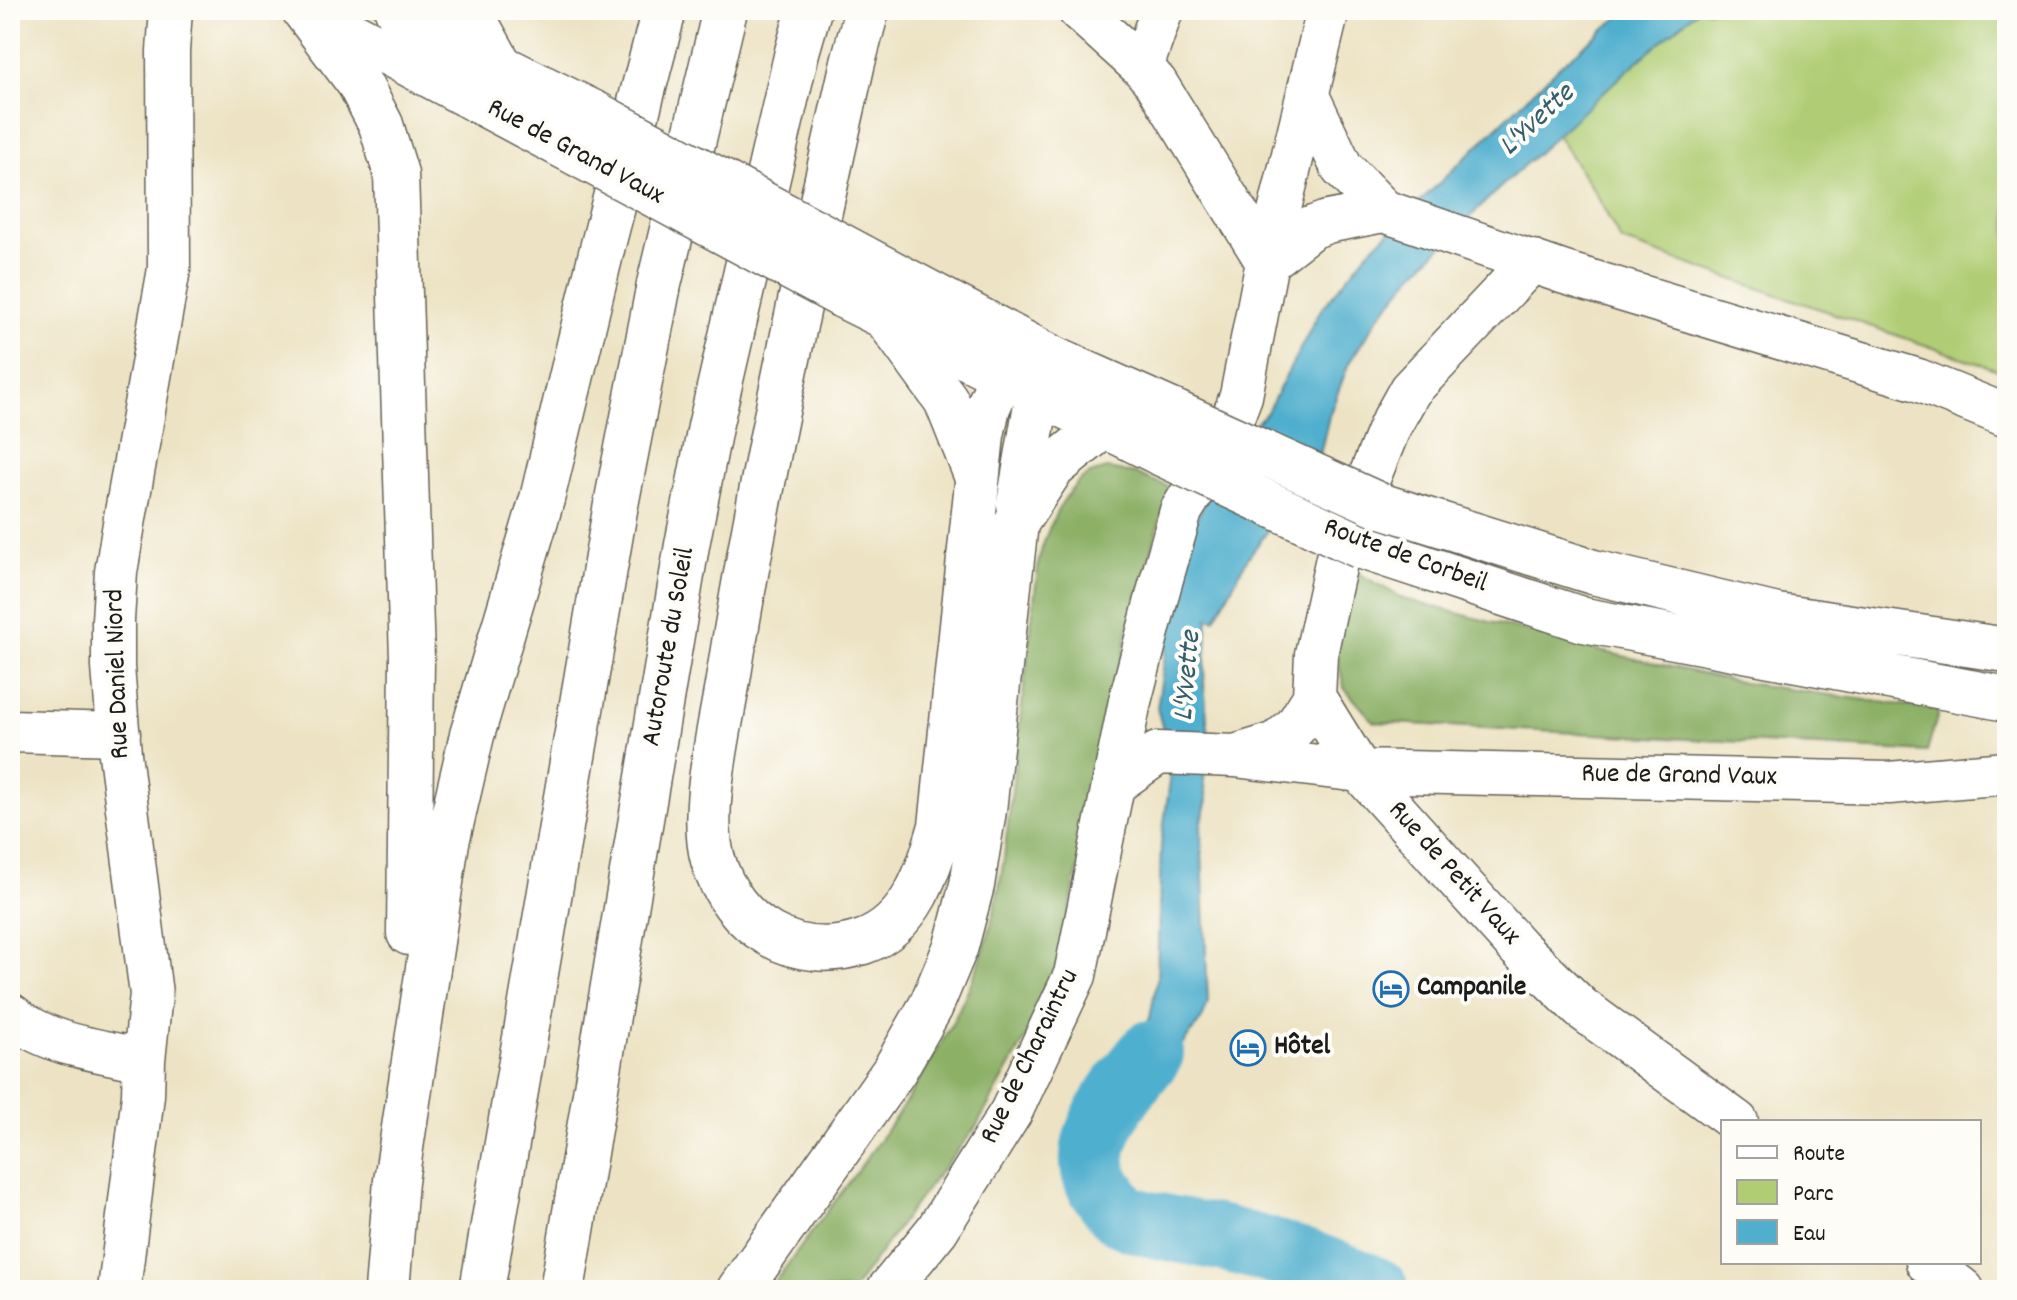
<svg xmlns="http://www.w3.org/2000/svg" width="2017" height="1300" font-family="Dekko,sans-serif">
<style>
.green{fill:#b0cd74;stroke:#667448;stroke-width:2}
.forest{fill:#8cb066;stroke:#546641;stroke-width:2}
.water{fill:#50afce;stroke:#366675;stroke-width:2}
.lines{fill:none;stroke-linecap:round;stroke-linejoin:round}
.river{stroke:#50afce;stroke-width:66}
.minor-casing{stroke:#656257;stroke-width:45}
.major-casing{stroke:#656257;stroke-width:47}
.highway-casing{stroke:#656257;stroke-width:47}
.minor{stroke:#fff;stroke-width:42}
.major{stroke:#fff;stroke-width:44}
.highway{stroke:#fff;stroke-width:44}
.major-bridge-casing{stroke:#656257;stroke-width:47;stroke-linecap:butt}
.major-bridge{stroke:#fff;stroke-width:44}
.labels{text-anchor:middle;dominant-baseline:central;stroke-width:8;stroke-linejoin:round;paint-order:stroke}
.street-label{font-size:28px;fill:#1c1c1c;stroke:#fdfcf7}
.poi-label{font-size:28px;font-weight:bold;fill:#1c1c1c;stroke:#fdfcf7;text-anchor:start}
.water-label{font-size:30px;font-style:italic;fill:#335e6c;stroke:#fdfcf7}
</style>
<rect width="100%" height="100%" fill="#fdfcf7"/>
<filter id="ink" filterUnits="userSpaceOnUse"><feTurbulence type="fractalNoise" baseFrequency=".0125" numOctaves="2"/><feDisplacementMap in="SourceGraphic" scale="16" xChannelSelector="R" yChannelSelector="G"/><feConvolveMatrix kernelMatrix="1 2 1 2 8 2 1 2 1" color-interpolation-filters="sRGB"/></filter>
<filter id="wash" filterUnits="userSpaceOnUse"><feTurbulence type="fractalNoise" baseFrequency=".006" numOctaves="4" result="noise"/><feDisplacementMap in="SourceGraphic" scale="32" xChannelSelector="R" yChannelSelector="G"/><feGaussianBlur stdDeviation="1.8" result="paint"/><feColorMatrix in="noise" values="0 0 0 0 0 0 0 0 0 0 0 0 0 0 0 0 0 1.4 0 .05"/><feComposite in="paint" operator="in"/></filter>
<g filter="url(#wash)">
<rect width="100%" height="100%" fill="#ede3c4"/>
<!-- green -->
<path class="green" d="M1698,10h309v363l-386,-132 -25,-47 -39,-59 66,-61z"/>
<!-- forest -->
<path class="forest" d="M1107,469l29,5 34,13 -42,143 -69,329 -22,59 -61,109 -58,73 -65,90h-84c76,-106 166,-208 212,-332 11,-32 18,-67 23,-100l35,-299c7,-27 23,-68 49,-84 5,-3 13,-4 19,-6z
M1342,564l62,35 196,52 144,32 195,27 -12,42 -553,-30 -30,-34 -10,-50z"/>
<!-- water -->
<path class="water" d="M1627,10h71l-75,64 -131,121 -80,81 -33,40 -30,47 -20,53 -11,47 -71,96 -32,60 -7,-1 -4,65 4,47 -4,50 3,19 -6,27 7,177 -6,16 -70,90 -31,17 -25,-10 56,-70 18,-28 7,-38 4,-136 9,-63 -7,-51 -6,-22 20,-129 10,-45 61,-103 19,-19 53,-101 48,-59 194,-188z"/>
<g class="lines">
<!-- river -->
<path class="river" d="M1151,1053c-28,37 -81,92 -47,139 6,8 12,18 20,23 13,9 82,20 102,24 52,13 101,29 150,51"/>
</g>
</g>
<g filter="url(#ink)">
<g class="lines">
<defs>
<path id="minor" d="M1079,10l63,57 14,16 111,179
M1142,67l20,-57
M1309,98l33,70 42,43 181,62 353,107 89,36
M1267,262l44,-34 16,-6 57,-11
M1314,697l46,74 159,177 62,60 156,114
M10,731l109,3
M1238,755l39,-12 19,-17 18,-29 2,-43 21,-96 53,-132 20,-36 122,-129
M1114,784l44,-31 77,3 125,15 529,12 118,-10
M10,1014c36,31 88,36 134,46
M1927,1262l36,28
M119,1290l24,-195 1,-35 7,-66 -31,-240 -7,-87v-47l3,-48 9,-54 44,-249 -1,-218 3,-41
M888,1290l49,-60 74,-118 64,-137 55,-274 29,-112 22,-78 42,-68 18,-47 26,-134 61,-252"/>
<path id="major" d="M307,10l271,144
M397,10l104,57 93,46
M862,257l190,101 124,55
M843,296l317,157
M1379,505l214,67 184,44 230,34
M1362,547l222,73 423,79"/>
<path id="highway" d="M304,10l55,73 22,42 15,49 16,484 -3,275
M469,10l32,57
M867,10l-14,52c-46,205 -92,410 -125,618 -8,49 -29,133 -15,180 19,66 83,105 150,82 49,-17 65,-71 78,-116l41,-391 6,-28 14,-32
M887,319l59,81 30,75
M1019,504l19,-111
M387,1290l9,-109 51,-339 25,-107 70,-236 61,-254 61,-235
M482,1290l133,-780 44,-226 66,-274
M562,1290l125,-745 23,-118 87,-375 12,-42
M739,1290l155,-219 37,-65 25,-60 16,-61 12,-75 32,-287 36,-55 53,-43"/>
</defs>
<!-- minor casing -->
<use href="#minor" class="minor-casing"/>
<!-- major casing -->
<use href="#major" class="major-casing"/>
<!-- highway casing -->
<use href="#highway" class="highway-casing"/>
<!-- minor -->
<use href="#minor" class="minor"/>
<!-- major -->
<use href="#major" class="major"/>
<!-- highway -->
<use href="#highway" class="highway"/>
<defs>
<path id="major-bridge" d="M594,113l268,144
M578,154l265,142
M1176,413l203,92
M1160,453l202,94"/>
</defs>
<!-- major-bridge casing -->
<use href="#major-bridge" class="major-bridge-casing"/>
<!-- major-bridge -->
<use href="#major-bridge" class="major-bridge"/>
</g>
</g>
<!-- icons -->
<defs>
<symbol id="hotel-ring" viewBox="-11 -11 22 22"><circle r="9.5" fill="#fdfcf7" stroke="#1f6fb2" stroke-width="1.5"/><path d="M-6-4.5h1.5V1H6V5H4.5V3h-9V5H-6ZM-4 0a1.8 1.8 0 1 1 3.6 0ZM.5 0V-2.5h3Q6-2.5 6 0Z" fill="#1f6fb2"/></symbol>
</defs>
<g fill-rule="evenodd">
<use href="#hotel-ring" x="1371" y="969" width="40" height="40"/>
<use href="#hotel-ring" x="1228" y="1028" width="40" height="40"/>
</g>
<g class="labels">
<!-- street labels -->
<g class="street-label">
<text transform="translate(575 153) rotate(28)">Rue de Grand Vaux</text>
<text transform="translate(1405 557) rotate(20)">Route de Corbeil</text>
<text transform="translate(670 647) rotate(-80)">Autoroute du Soleil</text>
<text transform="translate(119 674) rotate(-92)">Rue Daniel Niord</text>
<text transform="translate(1679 777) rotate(1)">Rue de Grand Vaux</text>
<text transform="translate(1453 874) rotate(48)">Rue de Petit Vaux</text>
<text transform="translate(1031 1057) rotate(-64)">Rue de Charaintru</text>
</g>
<!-- poi labels -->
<g class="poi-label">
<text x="1417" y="989">Campanile</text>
<text x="1274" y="1048">Hôtel</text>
</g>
<!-- water labels -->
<g class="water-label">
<text transform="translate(1538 121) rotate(-43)">L'Yvette</text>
<text transform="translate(1189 676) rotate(-85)">L'Yvette</text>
</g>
</g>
<!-- margin -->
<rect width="2017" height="1300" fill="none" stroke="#fdfcf7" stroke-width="40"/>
<!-- legend -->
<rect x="1721" y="1120" width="260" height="144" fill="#fdfcf7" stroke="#a3a29f" stroke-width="2"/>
<rect x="1737" y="1146" width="40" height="12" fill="#ffffff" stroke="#a3a29f" stroke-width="2"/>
<text x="1793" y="1160" font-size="24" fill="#1c1c1c">Route</text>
<rect x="1737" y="1180" width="40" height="24" fill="#b0cd74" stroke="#a3a29f" stroke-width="2"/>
<text x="1793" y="1200" font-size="24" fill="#1c1c1c">Parc</text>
<rect x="1737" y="1220" width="40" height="24" fill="#50afce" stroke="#a3a29f" stroke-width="2"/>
<text x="1793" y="1240" font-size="24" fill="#1c1c1c">Eau</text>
</svg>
